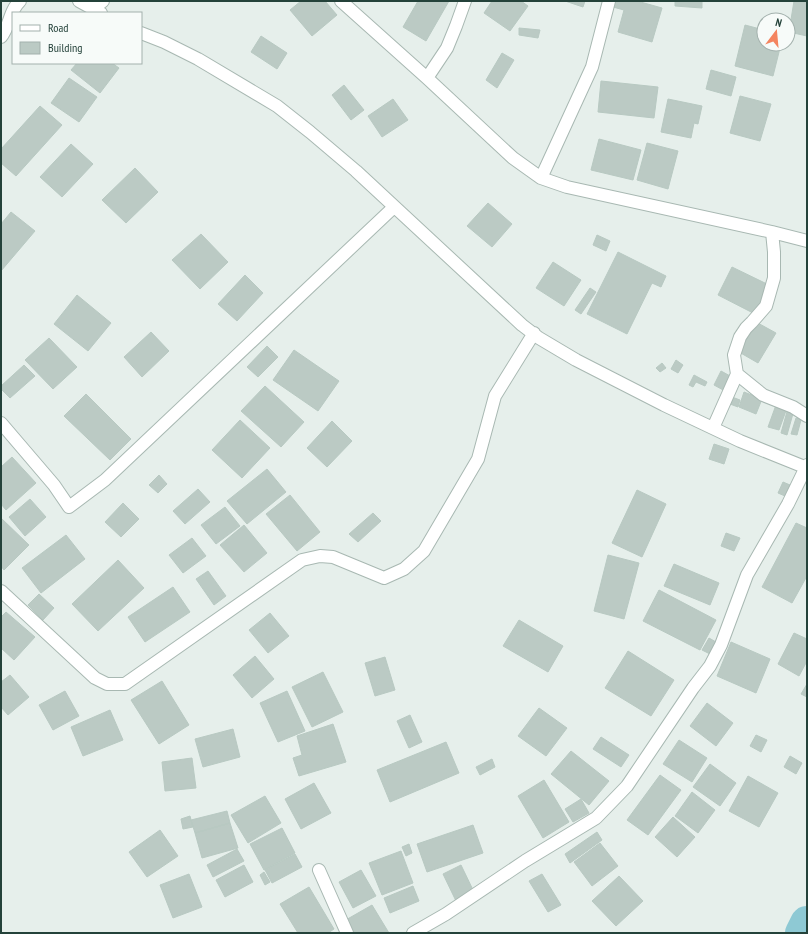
<svg xmlns="http://www.w3.org/2000/svg" width="808" height="934" font-family="'PT Sans Narrow',sans-serif">
<style>
.lines{fill:none;stroke-linecap:round;stroke-linejoin:round}
.river{stroke:#8ec9d4;stroke-width:34}
.building{fill:#bbcac4;stroke:#b8c9c2}
.minor-casing{stroke:#a8b8b2;stroke-width:14}
.minor{stroke:#fff;stroke-width:12}
</style>
<rect width="100%" height="100%" fill="#e6efeb"/>
<g class="lines">
<!-- river -->
<path class="river" d="M802,933l5,-10"/>
</g>
<!-- building -->
<path class="building" d="M301,1h24l12,14 -25,21 -22,-26z
M418,1h31l-23,40 -23,-14z
M492,1h29l7,5 -18,25 -26,-18z
M565,1h20l-2,6z
M615,1h22l25,7 -10,34 -34,-10 6,-22 -11,-3z
M675,1h27v7l-27,-2z
M794,1l13,1v34l-18,-4z
M745,25l19,5v14h17l-8,32 -38,-10z
M519,28l21,2 -2,8 -19,-3z
M261,36l26,17 -10,16 -26,-17z
M502,53l12,7 -17,28 -11,-8z
M77,63h35l7,5 -19,25 -29,-23z
M711,70l25,7 -5,19 -25,-7z
M69,78l28,19 -18,25 -28,-19z
M601,81l57,6 -4,31 -56,-6z
M344,85l20,25 -13,10 -19,-25z
M740,96l31,8 -11,37 -30,-8z
M393,99l15,21 -26,17 -14,-21z
M668,99l34,7 -4,18 -4,-1 -3,15 -30,-6z
M40,106l22,19 -46,51 -15,-13v-14z
M599,139l42,11 -8,30 -42,-10z
M647,143l31,8 -10,38 -31,-9z
M71,144l22,20 -31,33 -22,-20z
M135,168l23,24 -32,31 -24,-23z
M488,203l24,21 -20,23 -25,-21z
M11,212l24,19 -34,40v-47z
M201,234l27,28 -28,27 -28,-29z
M597,235l13,6 -4,10 -13,-6z
M618,252l48,24 -5,11 -9,-4 -25,51 -40,-20z
M553,262l28,18 -17,26 -28,-18z
M732,267l37,18 -14,29 -37,-19z
M245,275l18,18 -26,28 -19,-17z
M590,288l6,4 -15,22 -6,-4z
M77,295l34,28 -23,28 -34,-27z
M756,322l20,11 -18,30 -19,-11z
M151,332l18,19 -27,26 -18,-20z
M49,338l28,29 -24,22 -28,-29z
M267,346l11,11 -20,20 -11,-10z
M294,350l45,31 -21,30 -45,-31z
M676,360l7,5 -5,8 -7,-4z
M662,363l4,5 -6,4 -4,-4z
M24,365l11,11 -25,22 -9,-9v-3z
M721,371l11,6 -7,14 -11,-6z
M694,375l13,7 -2,4 -9,-4 -3,5 -4,-2z
M265,386l39,36 -23,25 -40,-36z
M744,392l18,7 -6,15 -17,-7z
M86,394l45,45 -21,21 -46,-44z
M732,397l8,3 -2,7 -8,-3z
M776,405l11,3 -8,22 -11,-3z
M788,408l6,2 -7,25 -6,-2z
M796,418l5,2 -4,15 -6,-1z
M240,420l30,28 -28,30 -30,-28z
M332,421l20,20 -25,26 -20,-19z
M714,444l15,5 -5,15 -15,-5z
M12,457l24,26 -30,27 -5,-6v-37z
M267,469l19,23 -39,32 -20,-23z
M159,475l8,9 -9,9 -9,-8z
M783,482l7,3 -5,11 -7,-3z
M198,489l12,13 -25,22 -12,-13z
M637,490l29,14 -24,53 -30,-14z
M290,495l30,37 -23,19 -31,-37z
M30,499l16,18 -21,19 -16,-19z
M123,503l16,16 -18,18 -16,-15z
M225,507l15,19 -24,18 -15,-19z
M373,513l8,8 -23,21 -9,-8z
M1,518l28,27 -25,25 -3,-4z
M796,523l11,5v48l-15,27 -30,-16z
M244,525l23,28 -23,19 -24,-27z
M726,533l14,5 -6,13 -13,-5z
M66,535l19,24 -44,34 -19,-25z
M192,538l14,18 -23,17 -14,-18z
M608,555l31,8 -15,56 -30,-8z
M118,560l26,28 -46,43 -26,-27z
M674,564l45,19 -9,22 -46,-19z
M208,571l18,25 -12,9 -18,-26z
M173,587l17,25 -45,30 -17,-25z
M659,590l57,30 -16,30 -57,-29z
M39,594l15,14 -11,12 -15,-15z
M6,612l29,25 -21,23 -13,-12v-31z
M270,613l19,23 -21,17 -19,-23z
M519,620l44,26 -15,26 -45,-26z
M794,633l13,6v22l-8,15 -21,-12z
M709,638l7,4 -6,12 -8,-4z
M731,642l39,17 -14,34 -39,-17z
M628,651l46,29 -23,36 -46,-28z
M255,656l19,23 -22,19 -19,-23z
M385,657l10,33 -20,6 -10,-33z
M323,672l20,40 -31,15 -20,-40z
M10,675l19,22 -21,18 -7,-8v-25z
M162,681l27,44 -30,19 -28,-44z
M807,684v13l-6,-3z
M65,691l14,25 -26,14 -14,-25z
M287,691l18,40 -27,11 -18,-39z
M707,703l26,20 -17,23 -26,-20z
M539,708l28,20 -21,28 -28,-20z
M110,710l13,30 -40,16 -12,-29z
M410,715l12,27 -13,6 -12,-27z
M333,724l13,38 -47,14 -6,-18 9,-3 -5,-19z
M233,729l7,28 -37,10 -8,-28z
M756,735l11,5 -6,12 -11,-6z
M601,737l28,18 -8,12 -28,-18z
M679,740l28,18 -15,24 -29,-18z
M446,742l13,31 -69,29 -13,-32z
M571,751l38,30 -20,24 -38,-31z
M790,756l12,7 -6,11 -12,-7z
M192,758l4,30 -31,3 -3,-29z
M492,759l3,8 -15,8 -4,-8z
M710,764l26,19 -16,23 -27,-19z
M660,775l21,15 -33,45 -21,-15z
M748,776l30,17 -19,34 -30,-16z
M544,780l25,42 -26,16 -25,-42z
M314,783l17,30 -30,16 -16,-30z
M692,792l23,18 -17,23 -23,-17z
M265,796l16,27 -33,20 -17,-28z
M581,799l8,14 -16,9 -8,-13z
M227,811l3,12 -35,10 -4,-13z
M190,816l3,11 -10,2 -2,-10z
M673,817l22,20 -18,20 -22,-20z
M230,823l8,25 -36,10 -7,-25z
M473,825l10,28 -56,19 -10,-28z
M282,828l13,25 -31,17 -14,-26z
M160,830l18,26 -31,21 -18,-25z
M597,832l5,8 -32,23 -5,-9z
M600,843l18,23 -26,20 -18,-24z
M409,844l3,9 -6,3 -4,-9z
M237,849l7,12 -31,16 -6,-12z
M401,851l12,32 -31,12 -13,-32z
M295,854l7,13 -30,16 -7,-13z
M244,865l9,17 -28,15 -9,-17z
M461,865l13,27 -18,9 -13,-27z
M361,870l15,26 -23,12 -14,-26z
M264,872l6,10 -5,3 -5,-10z
M189,874l13,33 -29,11 -13,-33z
M542,874l19,31 -13,7 -19,-31z
M619,876l24,25 -27,25 -24,-25z
M413,886l6,15 -29,12 -6,-15z
M309,887l25,42 -6,4h-30l-18,-29z
M372,905l17,28h-38l-7,-12z"/>
<g class="lines">
<defs>
<path id="minor" d="M79,1l22,12
M341,1l86,77 86,80 28,20 26,9 205,45 35,9
M93,9l10,-8
M141,33l23,9 34,17 79,47 33,26 46,39 166,154 17,13 37,22 88,45 76,36 67,27
M1,37c9,-11 8,-26 19,-36
M427,78l20,-30 9,-22 9,-25
M541,178l51,-111 17,-66
M737,374l26,21 30,12 14,9
M1,423l53,62 15,22 36,-27 289,-273
M713,428l24,-54 -3,-19 6,-18 6,-9 6,-6 14,-16 8,-28v-26l-2,-20
M1,591l94,87 12,6h18l177,-124 18,-4 13,1 51,21 20,-9 20,-18 54,-92 17,-63 39,-63
M319,870l28,63
M413,933l33,-19 79,-53 71,-43 31,-32 66,-98 17,-22 11,-21 26,-70 41,-71 19,-39"/>
</defs>
<!-- minor casing -->
<use href="#minor" class="minor-casing"/>
<!-- minor -->
<use href="#minor" class="minor"/>
</g>
<!-- border -->
<rect width="808" height="934" fill="none" stroke="#24423a" stroke-width="4"/>
<!-- legend -->
<rect x="12" y="12" width="130" height="52" fill="#f7fbf9" stroke="#a3b1ad"/>
<rect x="20" y="25" width="20" height="6" fill="#ffffff" stroke="#a3b1ad"/>
<text x="48" y="32" font-size="12" fill="#24423a">Road</text>
<rect x="20" y="42" width="20" height="12" fill="#bbcac4" stroke="#a3b1ad"/>
<text x="48" y="52" font-size="12" fill="#24423a">Building</text>
<!-- north arrow -->
<g transform="translate(776 32) rotate(16)"><circle r="19" fill="#f7fbf9" stroke="#a3b1ad"/>
<path d="M0-3L7 15L0 10L-7 15Z" fill="#f4845f"/>
<text y="-6" font-size="11" font-weight="bold" text-anchor="middle" fill="#24423a">N</text>
</g>
</svg>
